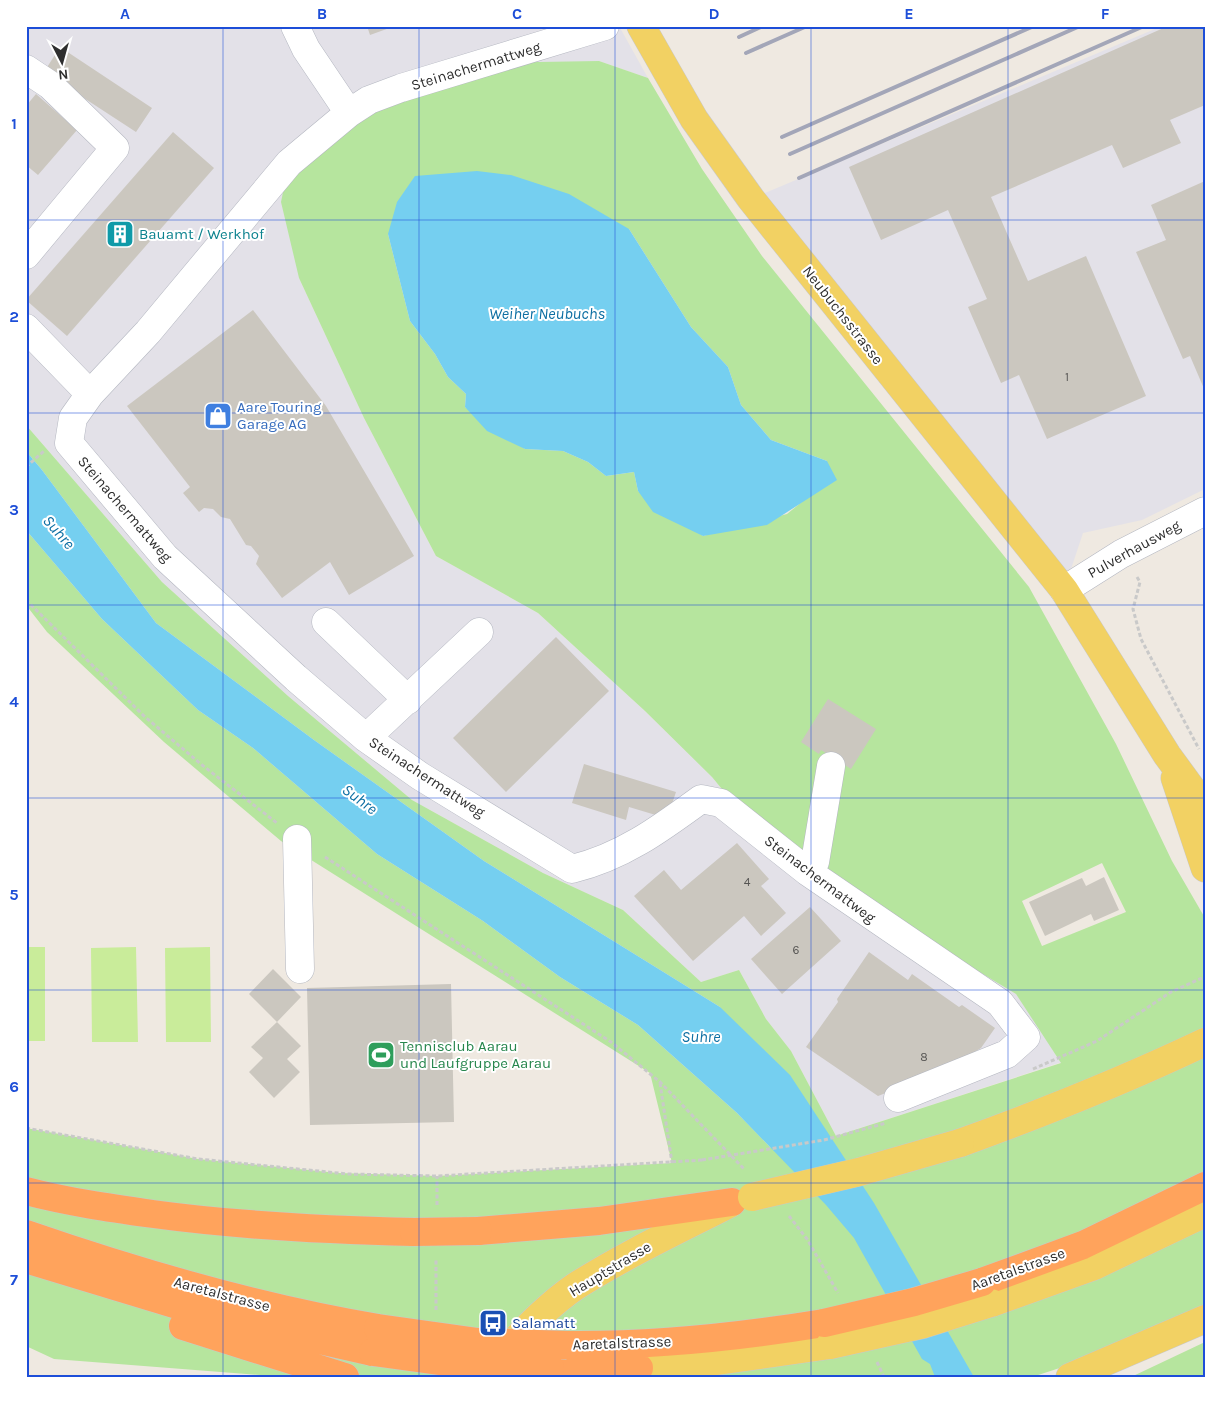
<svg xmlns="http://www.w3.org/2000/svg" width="1231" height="1403" font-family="Karla,sans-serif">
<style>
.industrial{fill:#e3e1e8}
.green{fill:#b6e59e;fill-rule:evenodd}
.pitch{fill:#c9ec9a}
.water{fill:#75cff0}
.building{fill:#cbc7bf}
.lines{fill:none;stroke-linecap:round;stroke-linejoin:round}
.minor-casing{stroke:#b4b7c1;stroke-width:29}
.major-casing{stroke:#c9c9c9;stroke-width:29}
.highway-casing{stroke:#c9c9c9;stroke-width:29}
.path{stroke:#c9c9c9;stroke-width:3;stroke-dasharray:4 2.5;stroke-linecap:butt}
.minor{stroke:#fff;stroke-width:28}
.major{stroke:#f2d163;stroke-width:28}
.highway{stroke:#ffa35c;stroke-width:28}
.rail{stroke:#a3a6b8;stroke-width:4}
.major-bridge-casing{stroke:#c9c9c9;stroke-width:29;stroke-linecap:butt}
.highway-bridge-casing{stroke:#c9c9c9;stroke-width:29;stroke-linecap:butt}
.path-bridge{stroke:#c9c9c9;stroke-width:3;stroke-dasharray:4 2.5;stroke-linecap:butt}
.major-bridge{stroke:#f2d163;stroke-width:28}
.highway-bridge{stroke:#ffa35c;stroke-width:28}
.grid{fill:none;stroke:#1d4ed8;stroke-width:1;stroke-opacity:0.55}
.labels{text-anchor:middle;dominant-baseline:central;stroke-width:4;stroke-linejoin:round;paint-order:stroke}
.number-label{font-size:12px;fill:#555452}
.street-label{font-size:15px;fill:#2e2e2e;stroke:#fff}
.culture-label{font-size:15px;fill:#0d838f;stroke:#fff;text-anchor:start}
.shop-label{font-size:15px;fill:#366cbe;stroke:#fff;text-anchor:start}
.leisure-label{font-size:15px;fill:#27864d;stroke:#fff;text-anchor:start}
.transit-label{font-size:15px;fill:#164399;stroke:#fff;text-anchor:start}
.water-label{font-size:16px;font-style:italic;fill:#0d6fa3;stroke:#fff}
.neatline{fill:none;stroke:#1d4ed8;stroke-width:2}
.grid-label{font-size:16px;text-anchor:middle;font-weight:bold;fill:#1d4ed8}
</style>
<rect width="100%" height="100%" fill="#efe9e1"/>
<!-- industrial -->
<path class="industrial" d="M26,26h593l29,52 -49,-17 -300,217 65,140 72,138 102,57 107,98 67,66 14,17 210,150 80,50 46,68 -226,74 -45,-85 -25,-32 -27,-49 -38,12 -78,-72 -80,-37 -131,-73 -124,-104 -126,-114 -136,-157z
M1162,26h43v463l-63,31 -59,13 -19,57 -313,-391z"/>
<!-- green -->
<path class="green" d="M599,61l49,17 54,91 60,87 267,331 87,157 56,117 33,57v401l-13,6 -160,52h-747l-231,-18 -28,-13v-218l172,31 140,14 99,3 235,-13 -22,-90 -369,-232 -117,-99 -117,-110 -21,-27v-75l76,89 96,91 55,38 124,106 106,67 77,56 78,48 99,88 34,35 -51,-141 -236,-146 -170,-121 -158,-117 -114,-153 -16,-19v-26l136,157 126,114 124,104 131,73 80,37 78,72 38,-12 27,49 25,32 45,85 225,-73 -45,-69 -126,-76 -164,-124 -14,-17 -67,-66 -107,-98 -102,-57 -72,-138 -65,-140 -18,-76 8,-39 112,-75 77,-25zM629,229l62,98 37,40 13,38 30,35 56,21 -24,40 -16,13 -84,22 -65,-45 -4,-19 -28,4 -18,-14 -25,-11 -38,-2 -60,-42 1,-13 -18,-17 -13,-23 -25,-33 -22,-87zM1102,863l24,49 -84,34 -20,-45z
M1205,1342v35h-74z"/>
<!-- pitch -->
<path class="pitch" d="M26,947h19v94h-19z
M136,947l2,95h-46l-1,-94z
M210,947l1,95h-45l-1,-94z"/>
<!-- water -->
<path class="water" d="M477,171l34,4 58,19 60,35 62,98 37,40 13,38 30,35 56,21 10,19 -70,45 -64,11 -50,-24 -15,-21 -4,-19 -28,4 -18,-14 -25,-11 -38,-2 -38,-18 -22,-24 1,-13 -18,-17 -13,-23 -25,-33 -22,-87 9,-32 18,-26z
M26,451l16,19 114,153 158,117 170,121 236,146 70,68 84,128 100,174h-39l-5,-13 -8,-5 -68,-121 -28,-33 -89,-92 -99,-88 -78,-48 -77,-56 -106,-67 -124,-106 -55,-38 -96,-91 -76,-89z"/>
<!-- building -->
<path class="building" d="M367,26h28l-25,9z
M1168,26h37v79l-35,15 11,23 -58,25 -11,-23 -121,52 37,84 58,-25 60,140 -99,43 -28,-64 -18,8 -33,-76 19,-8 -39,-89 -67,30 -32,-73z
M60,47l92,61 -16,24 -92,-60z
M36,94l41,36 -39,45 -12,-10v-59z
M173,132l41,36 -147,168 -41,-36z
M1205,181v210l-15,-35 -7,3 -47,-107 30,-12 -15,-35z
M253,310l73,96 88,150 -65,39 -19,-33 -48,36 -26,-34 3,-8 -8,-10 -5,-1 -16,-26 -9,-2 -8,-8 -9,-1 -5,4 -16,-19 7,-6 -63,-81z
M556,637l53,54 -103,101 -53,-54z
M828,699l48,30 -25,40 -30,-19 -2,4 -18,-12z
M584,764l92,28 -5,15 -12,9 -30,-9 -3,13 -54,-17z
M737,843l32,36 -8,7 25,27 -25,23 -17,-20 -51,45 -59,-65 30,-26 17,20z
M1104,877l15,33 -25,11 -3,-7 -46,22 -16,-34 53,-24 4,8z
M810,907l31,34 -59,53 -31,-35z
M869,952l39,28 4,-6 47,33 3,-2 33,23 -14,20 -36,22 -67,26 -72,-49 32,-45 -1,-3z
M273,969l28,28 -24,25 -28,-28z
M451,984l3,138 -144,3 -3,-137z
M277,1022l24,24 -14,13 13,13 -26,26 -25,-26 14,-14 -12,-11z"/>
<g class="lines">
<defs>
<path id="minor" d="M295,26l11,23 43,64
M605,26l-204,62 -32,12 -20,13 -60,50 -141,169 -58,62 -17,24 -4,25 96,114 131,121 70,60 54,38 152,93c50,-12 88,-40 129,-70l20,4 87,69 192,131 26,34 -19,17 -109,44
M26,69l24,16 65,63 -89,107
M26,328l64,66
M1064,590l57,-36 84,-43
M326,622l82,78
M366,738l113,-106
M297,839l3,130
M808,872l7,-10 16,-96"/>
<path id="major" d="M641,26l53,93 57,80 313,391 103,165 38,52
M1175,778l30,90
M960,1143c83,-30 165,-63 245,-101
M991,1303l103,-37 111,-53
M500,1356c23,-24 48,-51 76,-70 49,-31 102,-56 153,-82
M639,1368l71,-6 120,-17
M1070,1377l135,-58"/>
<path id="highway" d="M26,1191c42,11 84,17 127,23 88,12 172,16 261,18
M478,1231l121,-10 133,-19
M26,1234c116,40 232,74 352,94
M26,1259l188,57 159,36
M982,1282l101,-37 122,-59
M183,1326l162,51
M567,1345c87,1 171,-8 257,-22
M550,1368h89"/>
</defs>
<!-- minor casing -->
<use href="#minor" class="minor-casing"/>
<!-- major casing -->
<use href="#major" class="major-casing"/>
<!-- highway casing -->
<use href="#highway" class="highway-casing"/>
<!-- path -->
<path class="path" d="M26,467l18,-16
M1137,577l3,5 -7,27 8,30 58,110
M26,600l118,116 58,49 75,58
M325,857l286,185 49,40 85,88
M1033,1069l64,-28 74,-49 31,-14
M660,1083l12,80
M26,1128l172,31 150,15 89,2 265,-16
M824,1140l62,-17
M437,1205v-29
M789,1216l18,23 31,54
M436,1310v-51
M877,1362l7,15
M1202,1377l3,-1"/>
<!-- minor -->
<use href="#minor" class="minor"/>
<!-- major -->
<use href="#major" class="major"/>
<!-- highway -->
<use href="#highway" class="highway"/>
<!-- rail -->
<path class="rail" d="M739,37l24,-11
M746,53l61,-27
M782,137l252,-111
M790,154l290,-128
M799,178l345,-152"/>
<defs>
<path id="major-bridge" d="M752,1197l107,-25 101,-29
M830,1345l94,-21 67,-21"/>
<path id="highway-bridge" d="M414,1232l64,-1
M824,1323l90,-21 68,-20
M378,1328l100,14 89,3
M373,1352l95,13 82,3"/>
</defs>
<!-- major-bridge casing -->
<use href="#major-bridge" class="major-bridge-casing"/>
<!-- highway-bridge casing -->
<use href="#highway-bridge" class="highway-bridge-casing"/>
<!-- path-bridge -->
<path class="path-bridge" d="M702,1160l122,-20"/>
<!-- major-bridge -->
<use href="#major-bridge" class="major-bridge"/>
<!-- highway-bridge -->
<use href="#highway-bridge" class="highway-bridge"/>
</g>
<!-- grid -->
<path class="grid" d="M223,26v1351M419,26v1351M615,26v1351M811,26v1351M1008,26v1351M26,220h1179M26,413h1179M26,605h1179M26,798h1179M26,990h1179M26,1183h1179"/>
<!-- icons -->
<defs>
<symbol id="building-square" viewBox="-11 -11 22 22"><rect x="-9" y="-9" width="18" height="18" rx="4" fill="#0f9aa8" stroke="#fff"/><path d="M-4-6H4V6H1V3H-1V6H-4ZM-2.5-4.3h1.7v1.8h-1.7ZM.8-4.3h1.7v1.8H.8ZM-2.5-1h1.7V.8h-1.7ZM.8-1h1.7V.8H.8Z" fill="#fff"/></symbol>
<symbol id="shop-square" viewBox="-11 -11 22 22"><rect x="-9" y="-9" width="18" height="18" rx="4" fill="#3f7fe0" stroke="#fff"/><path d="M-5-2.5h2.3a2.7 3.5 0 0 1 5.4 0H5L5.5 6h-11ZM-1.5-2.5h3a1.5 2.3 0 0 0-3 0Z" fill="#fff"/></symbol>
<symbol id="stadium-square" viewBox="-11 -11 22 22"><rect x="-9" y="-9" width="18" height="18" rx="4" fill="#2e9e5b" stroke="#fff"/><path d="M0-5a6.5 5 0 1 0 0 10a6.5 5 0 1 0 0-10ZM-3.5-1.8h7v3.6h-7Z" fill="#fff"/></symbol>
<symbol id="bus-square" viewBox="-11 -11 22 22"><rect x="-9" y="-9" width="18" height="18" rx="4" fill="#1a4fb4" stroke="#fff"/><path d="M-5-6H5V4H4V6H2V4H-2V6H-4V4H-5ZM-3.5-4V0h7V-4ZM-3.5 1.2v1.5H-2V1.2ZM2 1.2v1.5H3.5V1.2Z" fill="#fff"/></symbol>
</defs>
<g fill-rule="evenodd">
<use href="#building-square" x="104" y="218" width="32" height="32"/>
<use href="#shop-square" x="202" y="400" width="32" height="32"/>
<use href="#stadium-square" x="365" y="1039" width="32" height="32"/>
<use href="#bus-square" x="477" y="1307" width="32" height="32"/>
</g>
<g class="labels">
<!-- number labels -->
<g class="number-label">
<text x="1067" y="377">1</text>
<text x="747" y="882">4</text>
<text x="796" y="950">6</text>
<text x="924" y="1057">8</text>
</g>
<!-- street labels -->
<g class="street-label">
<text transform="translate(476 66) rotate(-17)">Steinachermattweg</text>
<text transform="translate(843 315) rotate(52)">Neubuchsstrasse</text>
<text transform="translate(125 509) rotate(49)">Steinachermattweg</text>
<text transform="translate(1134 549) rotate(-29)">Pulverhausweg</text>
<text transform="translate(427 777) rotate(33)">Steinachermattweg</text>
<text transform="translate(820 879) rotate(37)">Steinachermattweg</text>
<text transform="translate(610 1269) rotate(-31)">Hauptstrasse</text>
<text transform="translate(1018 1269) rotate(-20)">Aaretalstrasse</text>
<text transform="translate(222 1294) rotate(15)">Aaretalstrasse</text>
<text transform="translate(622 1343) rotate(-2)">Aaretalstrasse</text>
</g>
<!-- culture labels -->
<g class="culture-label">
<text x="139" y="234">Bauamt / Werkhof</text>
</g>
<!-- shop labels -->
<g class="shop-label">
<text x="237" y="407">Aare Touring<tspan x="237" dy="17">Garage AG</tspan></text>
</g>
<!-- leisure labels -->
<g class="leisure-label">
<text x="400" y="1046">Tennisclub Aarau<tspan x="400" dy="17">und Laufgruppe Aarau</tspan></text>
</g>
<!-- transit labels -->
<g class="transit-label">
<text x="512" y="1323">Salamatt</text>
</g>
<!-- water labels -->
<g class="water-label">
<text x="547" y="313">Weiher Neubuchs</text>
<text transform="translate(59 532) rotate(49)">Suhre</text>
<text transform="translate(360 799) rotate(37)">Suhre</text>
<text x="701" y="1036">Suhre</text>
</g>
</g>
<!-- border -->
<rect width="1231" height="1403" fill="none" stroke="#ffffff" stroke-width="55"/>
<!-- north arrow -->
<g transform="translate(62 62) rotate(174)" stroke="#ffffff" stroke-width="4" paint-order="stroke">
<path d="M0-4L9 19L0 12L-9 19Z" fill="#2e2e2e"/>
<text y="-8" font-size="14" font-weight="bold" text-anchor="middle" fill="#2e2e2e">N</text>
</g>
<rect x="28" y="28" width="1176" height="1348" class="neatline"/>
<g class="grid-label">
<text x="125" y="19">A</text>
<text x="322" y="19">B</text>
<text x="517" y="19">C</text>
<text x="714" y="19">D</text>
<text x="909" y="19">E</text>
<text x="1105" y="19">F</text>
<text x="14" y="129">1</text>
<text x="14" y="322">2</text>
<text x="14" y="515">3</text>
<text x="14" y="707">4</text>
<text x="14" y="900">5</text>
<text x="14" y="1092">6</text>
<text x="14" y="1285">7</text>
</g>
</svg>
